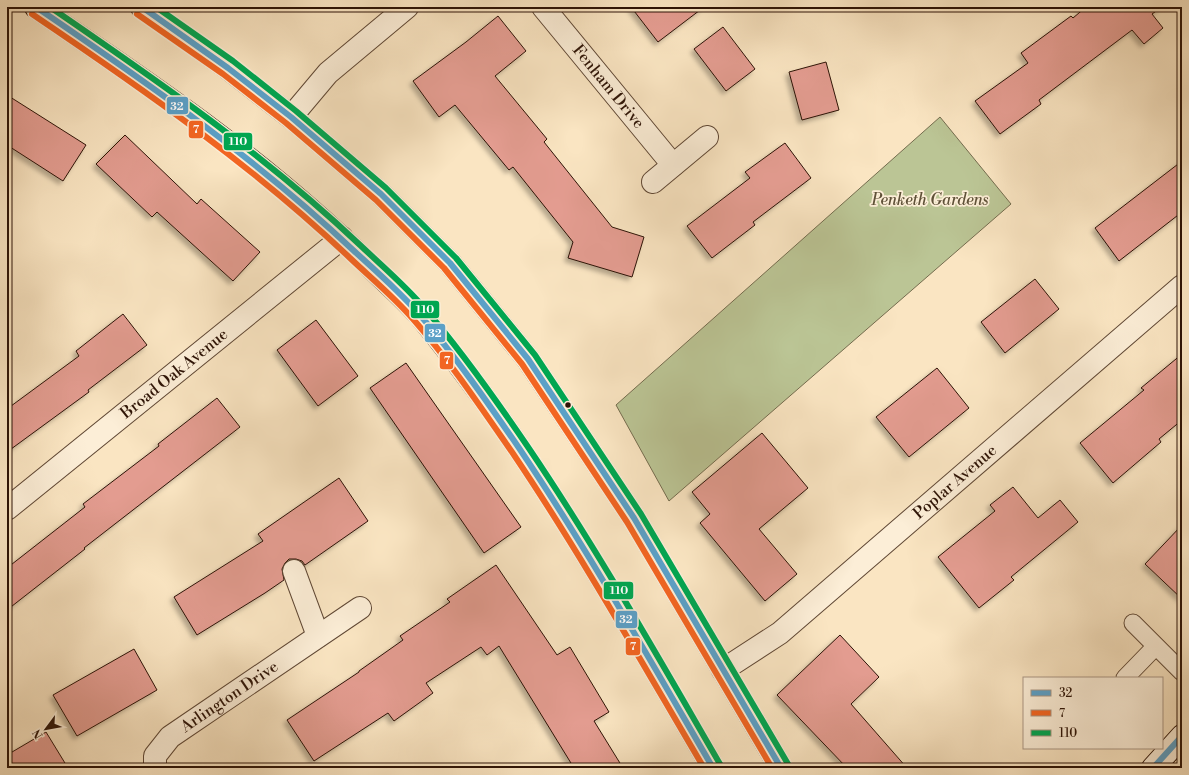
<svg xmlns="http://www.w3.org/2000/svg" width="1189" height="775" font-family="'Libre Bodoni',serif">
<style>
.green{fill:#bbc595;stroke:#746c4e}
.building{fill:#e39c90;stroke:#2d1306;filter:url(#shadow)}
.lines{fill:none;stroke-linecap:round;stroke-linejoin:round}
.lane-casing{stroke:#604835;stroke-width:19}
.street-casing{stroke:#604835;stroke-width:24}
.secondary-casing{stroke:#2d1306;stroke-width:24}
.primary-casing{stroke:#2d1306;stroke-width:24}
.lane{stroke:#fceed7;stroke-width:17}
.street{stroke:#fceed7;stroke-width:22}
.secondary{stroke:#fceed7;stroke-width:22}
.primary{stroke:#fae5c2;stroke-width:22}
.bus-1-casing{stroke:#fceed7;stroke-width:9}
.bus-2-casing{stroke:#fceed7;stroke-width:9}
.bus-3-casing{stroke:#fceed7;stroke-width:9}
.bus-1{stroke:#5ba0c7;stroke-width:6}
.bus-2{stroke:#f26522;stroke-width:6}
.bus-3{stroke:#00a651;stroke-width:6}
.bus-dot{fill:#2d1306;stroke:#fceed7;stroke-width:1.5}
.labels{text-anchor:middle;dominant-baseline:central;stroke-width:3.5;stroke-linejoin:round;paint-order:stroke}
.street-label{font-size:16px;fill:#2d1306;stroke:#fceed7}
.park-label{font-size:16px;font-style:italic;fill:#5f5138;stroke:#fceed7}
.line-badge{stroke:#fceed7;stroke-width:1.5}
.badge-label{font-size:11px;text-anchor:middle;font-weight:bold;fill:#fff}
</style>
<defs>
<filter id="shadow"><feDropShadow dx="-3.5" dy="3.5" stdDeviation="2" flood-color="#0004"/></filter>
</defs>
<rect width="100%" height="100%" fill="#fae5c2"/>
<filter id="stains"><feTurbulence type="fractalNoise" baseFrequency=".005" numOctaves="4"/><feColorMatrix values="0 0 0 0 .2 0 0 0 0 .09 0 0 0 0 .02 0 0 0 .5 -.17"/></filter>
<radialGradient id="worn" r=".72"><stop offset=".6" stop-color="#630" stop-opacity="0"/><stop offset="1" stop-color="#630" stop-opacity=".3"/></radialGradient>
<!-- green -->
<path class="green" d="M940,117l71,87 -342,297 -53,-96z"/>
<!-- building -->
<path class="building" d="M631,7h73l-46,35z
M1086,7h76l-10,7 11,14 -19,16 -12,-14 -93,70 2,4 -41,30 -25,-33 53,-38 -7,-10 50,-37 2,2z
M498,16l28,35 -31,25 52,63 -3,3 68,85 32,10 -12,40 -64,-19 5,-16 -60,-75 -4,3 -54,-65 -16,12 -26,-36 53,-39z
M723,27l32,42 -29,22 -32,-42z
M826,62l13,48 -37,10 -13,-48z
M7,95l79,50 -23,36 -56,-36z
M125,135l72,69 4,-5 59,53 -27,29 -76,-69 -5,5 -56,-53z
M785,143l26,35 -58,44 2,3 -43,33 -25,-32 63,-48 -5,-6z
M1182,161v51l-63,49 -24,-33z
M1035,279l24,30 -54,44 -24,-31z
M123,314l24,31 -59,45 1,2 -82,60v-43l72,-53 -3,-5z
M316,320l42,56 -40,30 -41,-56z
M1182,354v66l-23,19 2,3 -48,41 -33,-40 64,-53 -3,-2z
M406,363l115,164 -37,26 -114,-165z
M937,368l32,40 -60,49 -33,-40z
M217,398l23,29 -156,121 1,1 -78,61v-42l78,-61 -2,-3 76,-58 -1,-2z
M762,433l46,55 -49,41 38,45 -32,27 -65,-78 10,-9 -18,-22z
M339,478l29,43 -63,44 -3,-4 -6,-2h-7l-4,4 -3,6 2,11 -19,13 -68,42 -23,-38 89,-56 -5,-7z
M1013,487l25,31 22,-18 18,22 -67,55 3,3 -35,28 -41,-51 57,-46 -5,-6z
M1182,525v74l-37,-35z
M496,565l61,90 13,-8 39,65 -15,9 29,47h-49l-75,-122 -12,9 -6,-8 -55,36 7,10 -39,28 -6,-8 -74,48 -27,-41 72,-48v-1l44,-31 -3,-4 50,-34 -3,-3z
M840,635l39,42 -28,27 56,64h-60l-70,-73z
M134,649l23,41 -80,46 -24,-41z
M46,732l22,36h-61v-13z"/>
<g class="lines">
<defs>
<path id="lane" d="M1133,623l49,49
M1125,678l31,-32"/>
<g id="street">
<path id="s1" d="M543,7l130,158"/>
<path d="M291,117l37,-44 79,-66"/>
<path d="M653,182l54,-45"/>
<path id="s2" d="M7,509l335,-271"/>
<path d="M294,571l24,65"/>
<path id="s3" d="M723,670l57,-37 402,-347"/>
<path id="s4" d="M155,768v-12l15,-19 190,-129"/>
</g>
<path id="secondary" d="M1153,768l29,-32"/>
<path id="primary" d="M36,7c115,78 230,156 328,253 19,19 39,36 56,55 115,139 202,298 293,453
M142,7l86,61 63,49 90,77 69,69 78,96 106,159 147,250"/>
</defs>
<!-- lane casing -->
<use href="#lane" class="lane-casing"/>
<!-- street casing -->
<use href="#street" class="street-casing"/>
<!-- secondary casing -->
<use href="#secondary" class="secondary-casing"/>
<!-- primary casing -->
<use href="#primary" class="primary-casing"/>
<!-- lane -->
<use href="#lane" class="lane"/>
<!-- street -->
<use href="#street" class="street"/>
<!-- secondary -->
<use href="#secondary" class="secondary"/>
<!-- primary -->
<use href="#primary" class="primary"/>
<defs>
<path id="bus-1" d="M36,7c110,75 220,151 317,243 23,21 47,42 67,65 36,42 68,88 99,133 70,104 131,212 194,320
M142,7l86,61 63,49 90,77 69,69 78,96 106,159 147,250
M1153,768l29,-32"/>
<path id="bus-2" d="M32,14c111,75 220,151 318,244 21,20 44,39 63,61 37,42 69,90 101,136 68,101 128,208 190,313
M137,14l86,60 63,49 90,77 68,68 78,96 105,158 145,246"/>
<path id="bus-3" d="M50,7c108,74 215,148 310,238 22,21 47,42 66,65 37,43 70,90 102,137 69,102 130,210 192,317
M156,7l77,54 63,50 90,77 70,70 79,97 106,159 147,250"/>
</defs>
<!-- bus-1 casing -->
<use href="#bus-1" class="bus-1-casing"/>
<!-- bus-2 casing -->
<use href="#bus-2" class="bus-2-casing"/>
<!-- bus-3 casing -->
<use href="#bus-3" class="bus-3-casing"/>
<!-- bus-1 -->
<use href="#bus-1" class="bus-1"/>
<!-- bus-2 -->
<use href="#bus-2" class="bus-2"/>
<!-- bus-3 -->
<use href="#bus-3" class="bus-3"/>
</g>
<!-- markers -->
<circle class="bus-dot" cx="568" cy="405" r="3.5"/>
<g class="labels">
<!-- street labels -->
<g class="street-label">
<text stroke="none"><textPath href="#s1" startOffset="103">Fenham Drive</textPath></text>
<text stroke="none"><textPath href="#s2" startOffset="215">Broad Oak Avenue</textPath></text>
<text stroke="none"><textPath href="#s3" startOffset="299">Poplar Avenue</textPath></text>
<text stroke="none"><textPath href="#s4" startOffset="108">Arlington Drive</textPath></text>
</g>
<!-- park labels -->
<g class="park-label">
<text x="930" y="200">Penketh Gardens</text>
</g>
</g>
<g class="line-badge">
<rect x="166" y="96" width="23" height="19" rx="4" fill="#5ba0c7"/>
<rect x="188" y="120" width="16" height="19" rx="4" fill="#f26522"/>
<rect x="223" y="132" width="30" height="19" rx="4" fill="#00a651"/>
<rect x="410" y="300" width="30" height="19" rx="4" fill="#00a651"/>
<rect x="424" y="323" width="22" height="20" rx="4" fill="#5ba0c7"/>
<rect x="439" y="351" width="15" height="19" rx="4" fill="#f26522"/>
<rect x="603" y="581" width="31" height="19" rx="4" fill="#00a651"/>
<rect x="615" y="610" width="23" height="19" rx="4" fill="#5ba0c7"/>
<rect x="625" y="637" width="16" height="19" rx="4" fill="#f26522"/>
</g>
<g class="badge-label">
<text x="177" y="110">32</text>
<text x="196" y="133">7</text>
<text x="238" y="145">110</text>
<text x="425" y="313">110</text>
<text x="435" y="337">32</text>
<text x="447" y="364">7</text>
<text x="619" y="594">110</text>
<text x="626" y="623">32</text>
<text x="633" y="650">7</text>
</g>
<!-- margin -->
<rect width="1189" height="775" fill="none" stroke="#fae5c2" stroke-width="24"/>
<rect x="8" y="8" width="1173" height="759" fill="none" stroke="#2d1306" stroke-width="2"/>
<rect x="12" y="12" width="1165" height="751" fill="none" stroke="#2d1306"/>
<!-- legend -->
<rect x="1023" y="677" width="140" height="72" fill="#fceed7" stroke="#a99683"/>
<rect x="1031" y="690" width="20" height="6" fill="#5ba0c7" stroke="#a99683"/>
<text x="1059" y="697" font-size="12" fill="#2d1306">32</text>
<rect x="1031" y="710" width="20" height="6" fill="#f26522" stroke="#a99683"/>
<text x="1059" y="717" font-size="12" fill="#2d1306">7</text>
<rect x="1031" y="730" width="20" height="6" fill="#00a651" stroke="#a99683"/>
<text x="1059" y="737" font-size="12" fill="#2d1306">110</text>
<!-- north arrow -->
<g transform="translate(46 729) rotate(238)" stroke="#fceed7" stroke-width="3" paint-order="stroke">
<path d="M0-3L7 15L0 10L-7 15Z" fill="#2d1306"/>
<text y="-6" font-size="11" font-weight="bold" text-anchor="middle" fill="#2d1306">N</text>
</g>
<rect width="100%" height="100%" filter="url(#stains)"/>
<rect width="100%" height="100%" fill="url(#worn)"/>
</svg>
